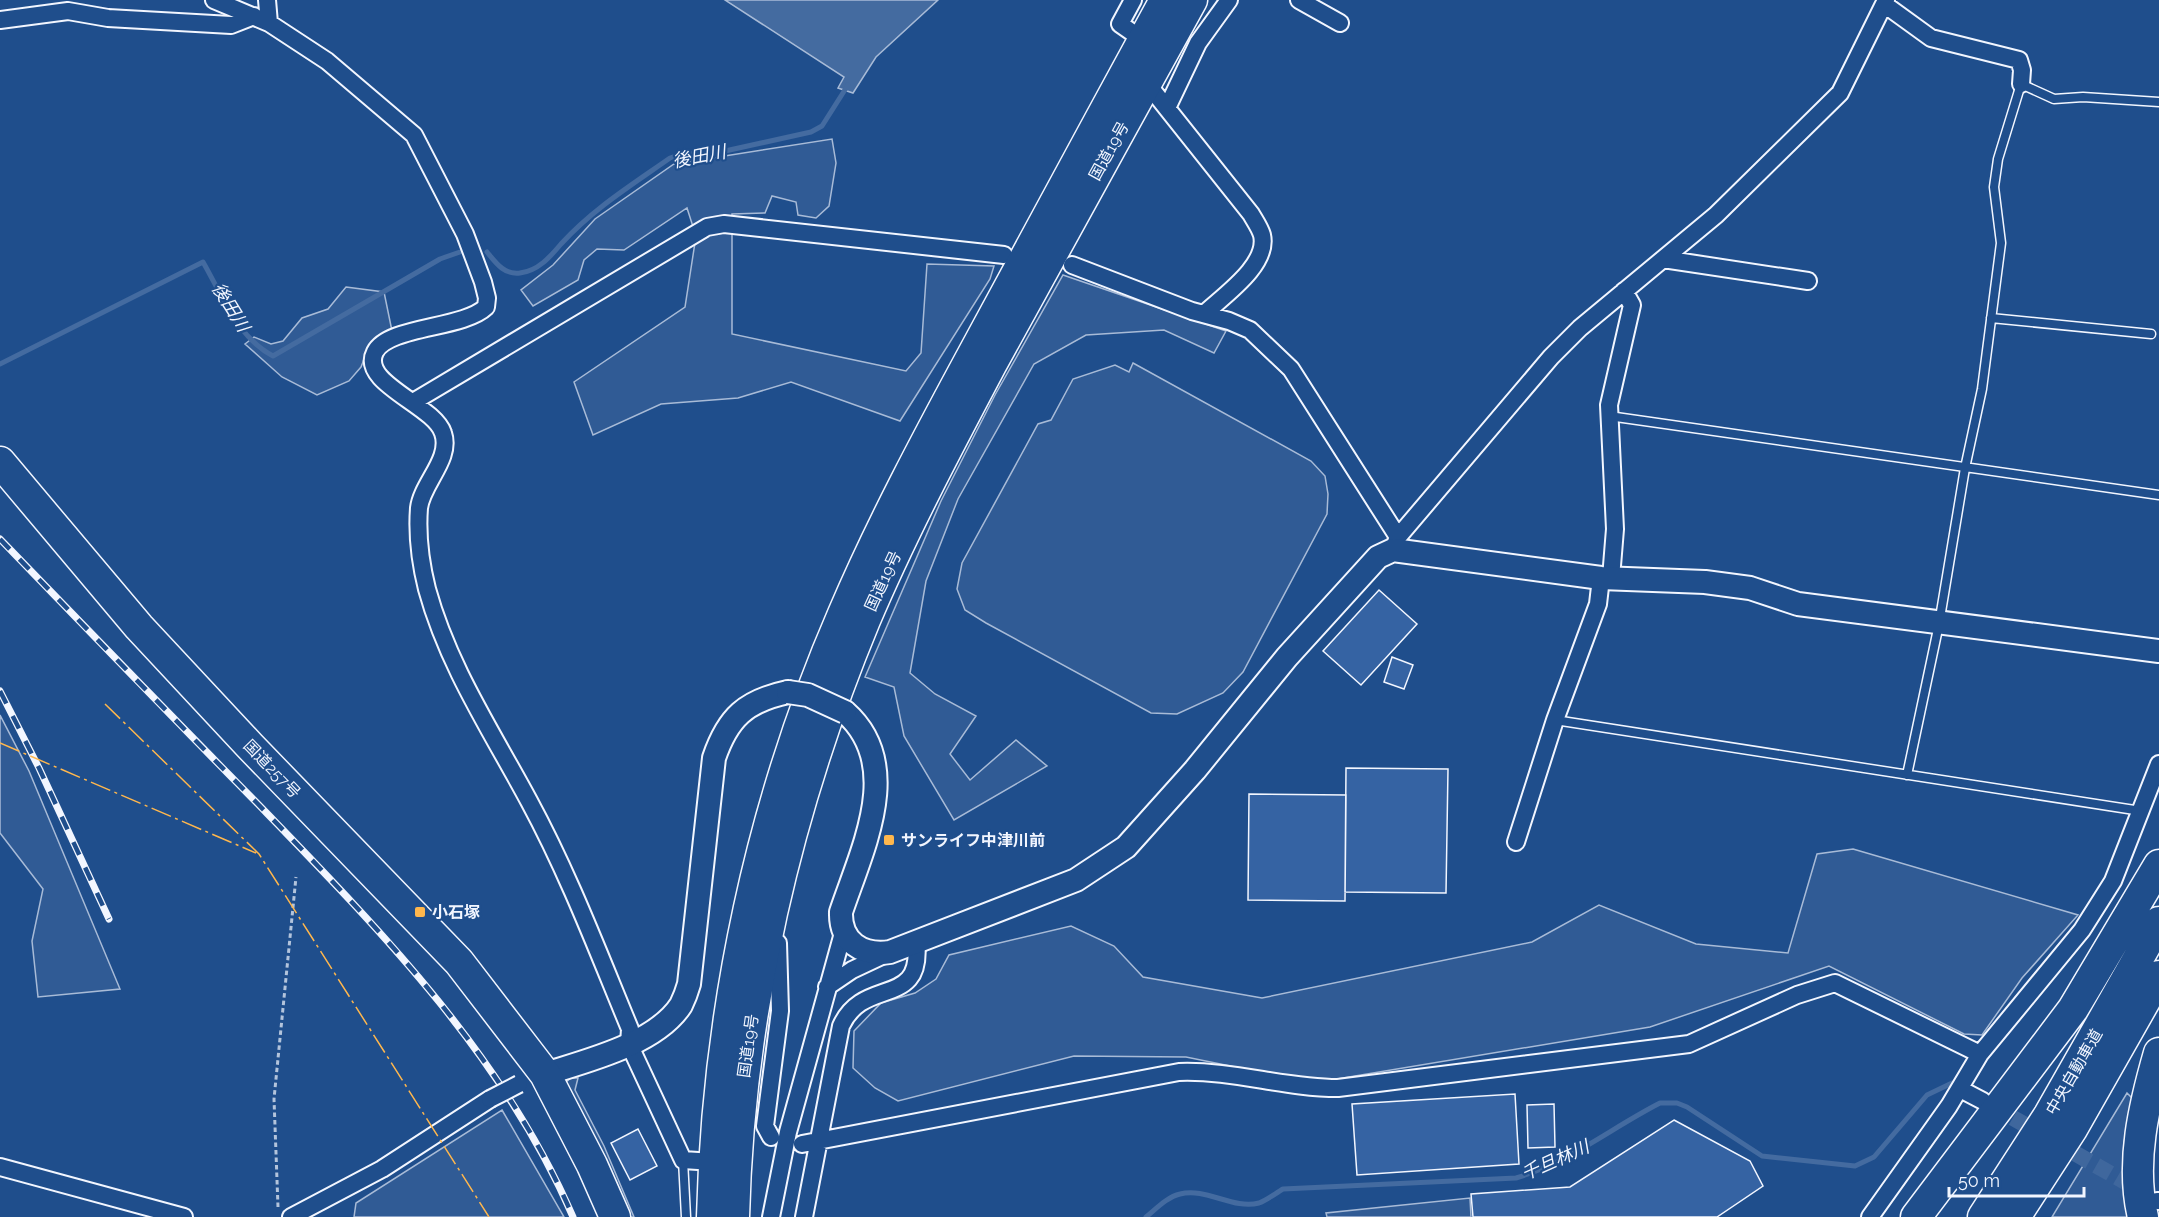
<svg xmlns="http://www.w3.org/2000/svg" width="2159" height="1217" font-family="Raleway,'Noto Sans JP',sans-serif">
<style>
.built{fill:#305b95;stroke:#a8bbd7;stroke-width:1.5}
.water{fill:#446ba0;stroke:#a8bbd7;stroke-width:1.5}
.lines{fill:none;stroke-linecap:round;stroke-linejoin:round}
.stream{stroke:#446ba0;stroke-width:5}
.building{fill:#3563a3;stroke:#f2f6ff;stroke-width:1.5}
.street-tunnel{stroke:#3f679d;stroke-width:16;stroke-dasharray:16 8;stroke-linecap:butt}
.lane-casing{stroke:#f2f6ff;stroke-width:11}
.street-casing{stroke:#f2f6ff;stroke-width:20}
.secondary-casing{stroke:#f2f6ff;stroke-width:26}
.highway-casing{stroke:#f2f6ff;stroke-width:33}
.path{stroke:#b3c4dc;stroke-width:3;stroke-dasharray:4.5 3;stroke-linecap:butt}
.lane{stroke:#1f4e8c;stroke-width:8}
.street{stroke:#1f4e8c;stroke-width:16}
.secondary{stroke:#1f4e8c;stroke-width:22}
.highway{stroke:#1f4e8c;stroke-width:30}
.rail-casing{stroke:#f2f6ff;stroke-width:7}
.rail{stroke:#1f4e8c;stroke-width:4.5;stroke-dasharray:14;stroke-linecap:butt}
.street-bridge-casing{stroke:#f2f6ff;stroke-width:20;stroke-linecap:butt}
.secondary-bridge-casing{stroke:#f2f6ff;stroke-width:26;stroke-linecap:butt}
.street-bridge{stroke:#1f4e8c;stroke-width:16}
.secondary-bridge{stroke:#1f4e8c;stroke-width:22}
.power{stroke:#ffb74d;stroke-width:1.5;stroke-dasharray:21 4.5 3 4.5;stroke-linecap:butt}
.poi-dot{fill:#ffb74d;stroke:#1f4e8c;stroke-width:2}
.labels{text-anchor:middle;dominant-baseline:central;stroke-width:4.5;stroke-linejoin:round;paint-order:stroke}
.street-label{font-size:16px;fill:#f2f6ff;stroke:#1f4e8c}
.poi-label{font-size:16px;font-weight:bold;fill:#f2f6ff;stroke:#1f4e8c;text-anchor:start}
.water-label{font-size:18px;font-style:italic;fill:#f2f6ff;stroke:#1f4e8c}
</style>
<rect width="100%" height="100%" fill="#1f4e8c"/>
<!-- built -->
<path class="built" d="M832,139l4,24 -7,43 -13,12 -18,-3 -2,-13 -24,-6 -7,17 -33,1v120l174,37 15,-18 6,-89 67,2 -4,13 -90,142 -109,-39 -53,16 -77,6 -68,31 -19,-53 111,-75 11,-71 -9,-28 -63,42 -27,-1 -13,11 -6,20 -45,26 -12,-16 32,-25 42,-46 79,-55z
M1063,275l163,56 -12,22 -50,-23 -78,5 -52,29 -76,135 -32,82 -16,92 25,21 41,22 -26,38 20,26 46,-40 31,26 -93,54 -50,-84 -10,-49 -29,-10 76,-176 54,-106z
M346,287l38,5 8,39 -23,16 -8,20 -12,14 -32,14 -35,-18 -37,-33 9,-7 17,7 12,-3 19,-23 26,-9z
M1133,363l178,98 14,15 3,18 -1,20 -84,158 -20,21 -46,21 -26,-1 -165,-90 -21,-13 -8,-21 5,-26 76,-139 13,-4 22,-41 42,-14 14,7z
M0,715l29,56 91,218 -82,8 -6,-56 11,-52 -43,-56z
M1853,849l225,66 -56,63 -40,57 -18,-1 -135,-68 -179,61 -337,56 -127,-26 -112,-1 -176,45 -23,-13 -22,-20 1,-37 27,-28 34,-10 21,-14 13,-24 122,-29 43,20 29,31 119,21 270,-56 67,-37 97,39 92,9 29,-99z
M571,1078h7l-3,12 29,56 30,71h-7l-61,-135z
M2127,1093l6,6 -9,43 4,59 4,16h-80z
M502,1110l62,107h-210l2,-14z
M1470,1198l1,19h-144l-1,-4z"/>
<!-- water -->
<path class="water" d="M725,0h213l-62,57 -23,36 -15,-5 6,-11z"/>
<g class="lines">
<!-- stream -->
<path class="stream" d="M487,252c9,11 17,23 33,21 18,-2 30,-16 41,-29 32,-35 69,-58 109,-86l12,-4 43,-3 86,-19 11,-6 26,-41
M0,364l203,-102c19,33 35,76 70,94l167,-97 20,-7
M1146,1217c10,-8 21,-20 34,-23 26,-7 53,16 79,9 8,-3 17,-10 24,-14l233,-11c54,-16 95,-50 144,-75h17l10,4 75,49 93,10 19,-9 53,-62 25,-12"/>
</g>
<!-- building -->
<path class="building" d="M1379,590l38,34 -56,61 -38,-34z
M1392,657l21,8 -9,24 -20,-7z
M1346,768l102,1 -2,124 -101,-1z
M1249,794l97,1 -1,106 -97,-1z
M1515,1094l4,70 -162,11 -5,-71z
M1554,1104l1,43 -27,1 -1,-43z
M1674,1120l76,41 13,25 -46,31h-244l-2,-23 99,-7z
M638,1129l19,37 -27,14 -19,-37z"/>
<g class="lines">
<!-- street-tunnel -->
<path class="street-tunnel" d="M1992,1106l149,85"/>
<defs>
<path id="lane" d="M1991,318l160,16
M1609,416l550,79
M1555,720l586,91
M1907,775l32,-151 26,-156 17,-79 19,-146 -7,-56 4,-28 23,-75 33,15 29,-2 76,5
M683,1160l3,57"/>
<path id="street" d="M214,0l55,23 58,38 87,74 51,99 18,48 4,16 -1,9c-23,22 -98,19 -111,45 -16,31 59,53 68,81 9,26 -21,50 -24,75 -2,26 2,57 8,81 21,77 65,143 102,212 40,74 69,151 101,228l-1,15 54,116 30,2
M267,0l2,23
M1133,0l-13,24 23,16
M1299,0l41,23
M1884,4l47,34 88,22 3,10 -1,14
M0,20l68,-9 40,7 123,7 23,-9
M1146,82l105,132c4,7 9,14 11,21 7,30 -39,61 -58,79
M1167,108l31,-65 31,-43
M1663,259l145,22
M1072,265l120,46 37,10 21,9 41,39 107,168
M413,402l294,-175 17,-3 280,31
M1393,550l5,-13 153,-180 29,-29 136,-113 124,-122 46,-93
M1611,578l4,-49 -6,-124 23,-100 -8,-14
M1516,842l39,-122 43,-116 3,-26
M827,987l25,-17 34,-16
M1960,1089l23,12
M771,1137l-6,-11 15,-115 -2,-68
M802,1144l377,-72c54,-2 105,16 159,16l351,-44 108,-49 38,-12 145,71
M0,1167l184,50
M2157,1201h2
M291,1217l91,-48 108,-70
M771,1217l17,-85 55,-199
M804,1217l37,-191c23,-51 83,-16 75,-85
M1870,1217l79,-111 31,-52 102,-124 31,-49 46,-117"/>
<path id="secondary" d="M845,712c60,53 17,137 -4,200 -1,30 21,44 49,40l186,-72 50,-33 69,-77 92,-113 91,-100 15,-7 208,28 104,4 45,6 48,16 361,47
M545,1074c41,-13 111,-30 136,-69 3,-6 6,-14 8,-21l25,-226c14,-41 32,-57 74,-66"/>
<path id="highway" d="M0,462l139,165 111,119 209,216 86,112 47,91 23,52
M712,1217c5,-206 49,-414 131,-603 38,-89 84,-175 130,-260 63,-118 128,-236 192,-354
M734,1217c5,-204 53,-409 131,-597 37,-87 82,-172 126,-255 66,-122 134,-243 201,-365
M1916,1217l157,-208 86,-144
M1983,1217l66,-102 110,-193
M2015,1217l57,-88 87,-153
M2143,1217c-13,-54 1,-112 16,-164"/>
</defs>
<!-- lane casing -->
<use href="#lane" class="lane-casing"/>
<!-- street casing -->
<use href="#street" class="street-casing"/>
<!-- secondary casing -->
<use href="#secondary" class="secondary-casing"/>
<!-- highway casing -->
<use href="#highway" class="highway-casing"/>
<!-- path -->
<path class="path" d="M278,1207l-4,-108 22,-222"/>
<!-- lane -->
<use href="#lane" class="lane"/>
<!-- street -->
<use href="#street" class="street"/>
<!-- secondary -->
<use href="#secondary" class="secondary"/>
<!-- highway -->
<use href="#highway" class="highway"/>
<defs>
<path id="rail" d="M0,539c85,88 170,176 256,263 121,125 247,252 317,415
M0,691l39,77 70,151"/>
</defs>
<!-- rail casing -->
<use href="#rail" class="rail-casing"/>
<!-- rail -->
<use href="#rail" class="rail"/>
<defs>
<path id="street-bridge" d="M490,1099l29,-15"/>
<path id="secondary-bridge" d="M788,692l20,3 37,17"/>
</defs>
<!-- street-bridge casing -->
<use href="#street-bridge" class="street-bridge-casing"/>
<!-- secondary-bridge casing -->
<use href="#secondary-bridge" class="secondary-bridge-casing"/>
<!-- street-bridge -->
<use href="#street-bridge" class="street-bridge"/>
<!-- secondary-bridge -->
<use href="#secondary-bridge" class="secondary-bridge"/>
<!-- power -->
<path class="power" d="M105,704l154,150 230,363
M0,743l256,110"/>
</g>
<!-- markers -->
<g class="poi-dot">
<rect x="883" y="834" width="12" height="12" rx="3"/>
<rect x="414" y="906" width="12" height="12" rx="3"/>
</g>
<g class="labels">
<!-- street labels -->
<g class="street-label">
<text transform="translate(1109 151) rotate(-61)">国道19号</text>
<text transform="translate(883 581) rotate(-65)">国道19号</text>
<text transform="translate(272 769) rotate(46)">国道257号</text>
<text transform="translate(748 1046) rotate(-82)">国道19号</text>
<text transform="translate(2074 1072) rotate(-60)">中央自動車道</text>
</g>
<!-- poi labels -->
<g class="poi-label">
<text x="901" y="840">サンライフ中津川前</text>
<text x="432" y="912">小石塚</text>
</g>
<!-- water labels -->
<g class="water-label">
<text transform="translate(699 156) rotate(-11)">後田川</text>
<text transform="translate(231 307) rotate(58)">後田川</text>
<text transform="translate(1555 1160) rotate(-24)">千旦林川</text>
</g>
</g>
<!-- scale -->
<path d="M1949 1187v9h135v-9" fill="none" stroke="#f2f6ff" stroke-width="3"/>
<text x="1958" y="1187" font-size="18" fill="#f2f6ff" stroke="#1f4e8c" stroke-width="4.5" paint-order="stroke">50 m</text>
</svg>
